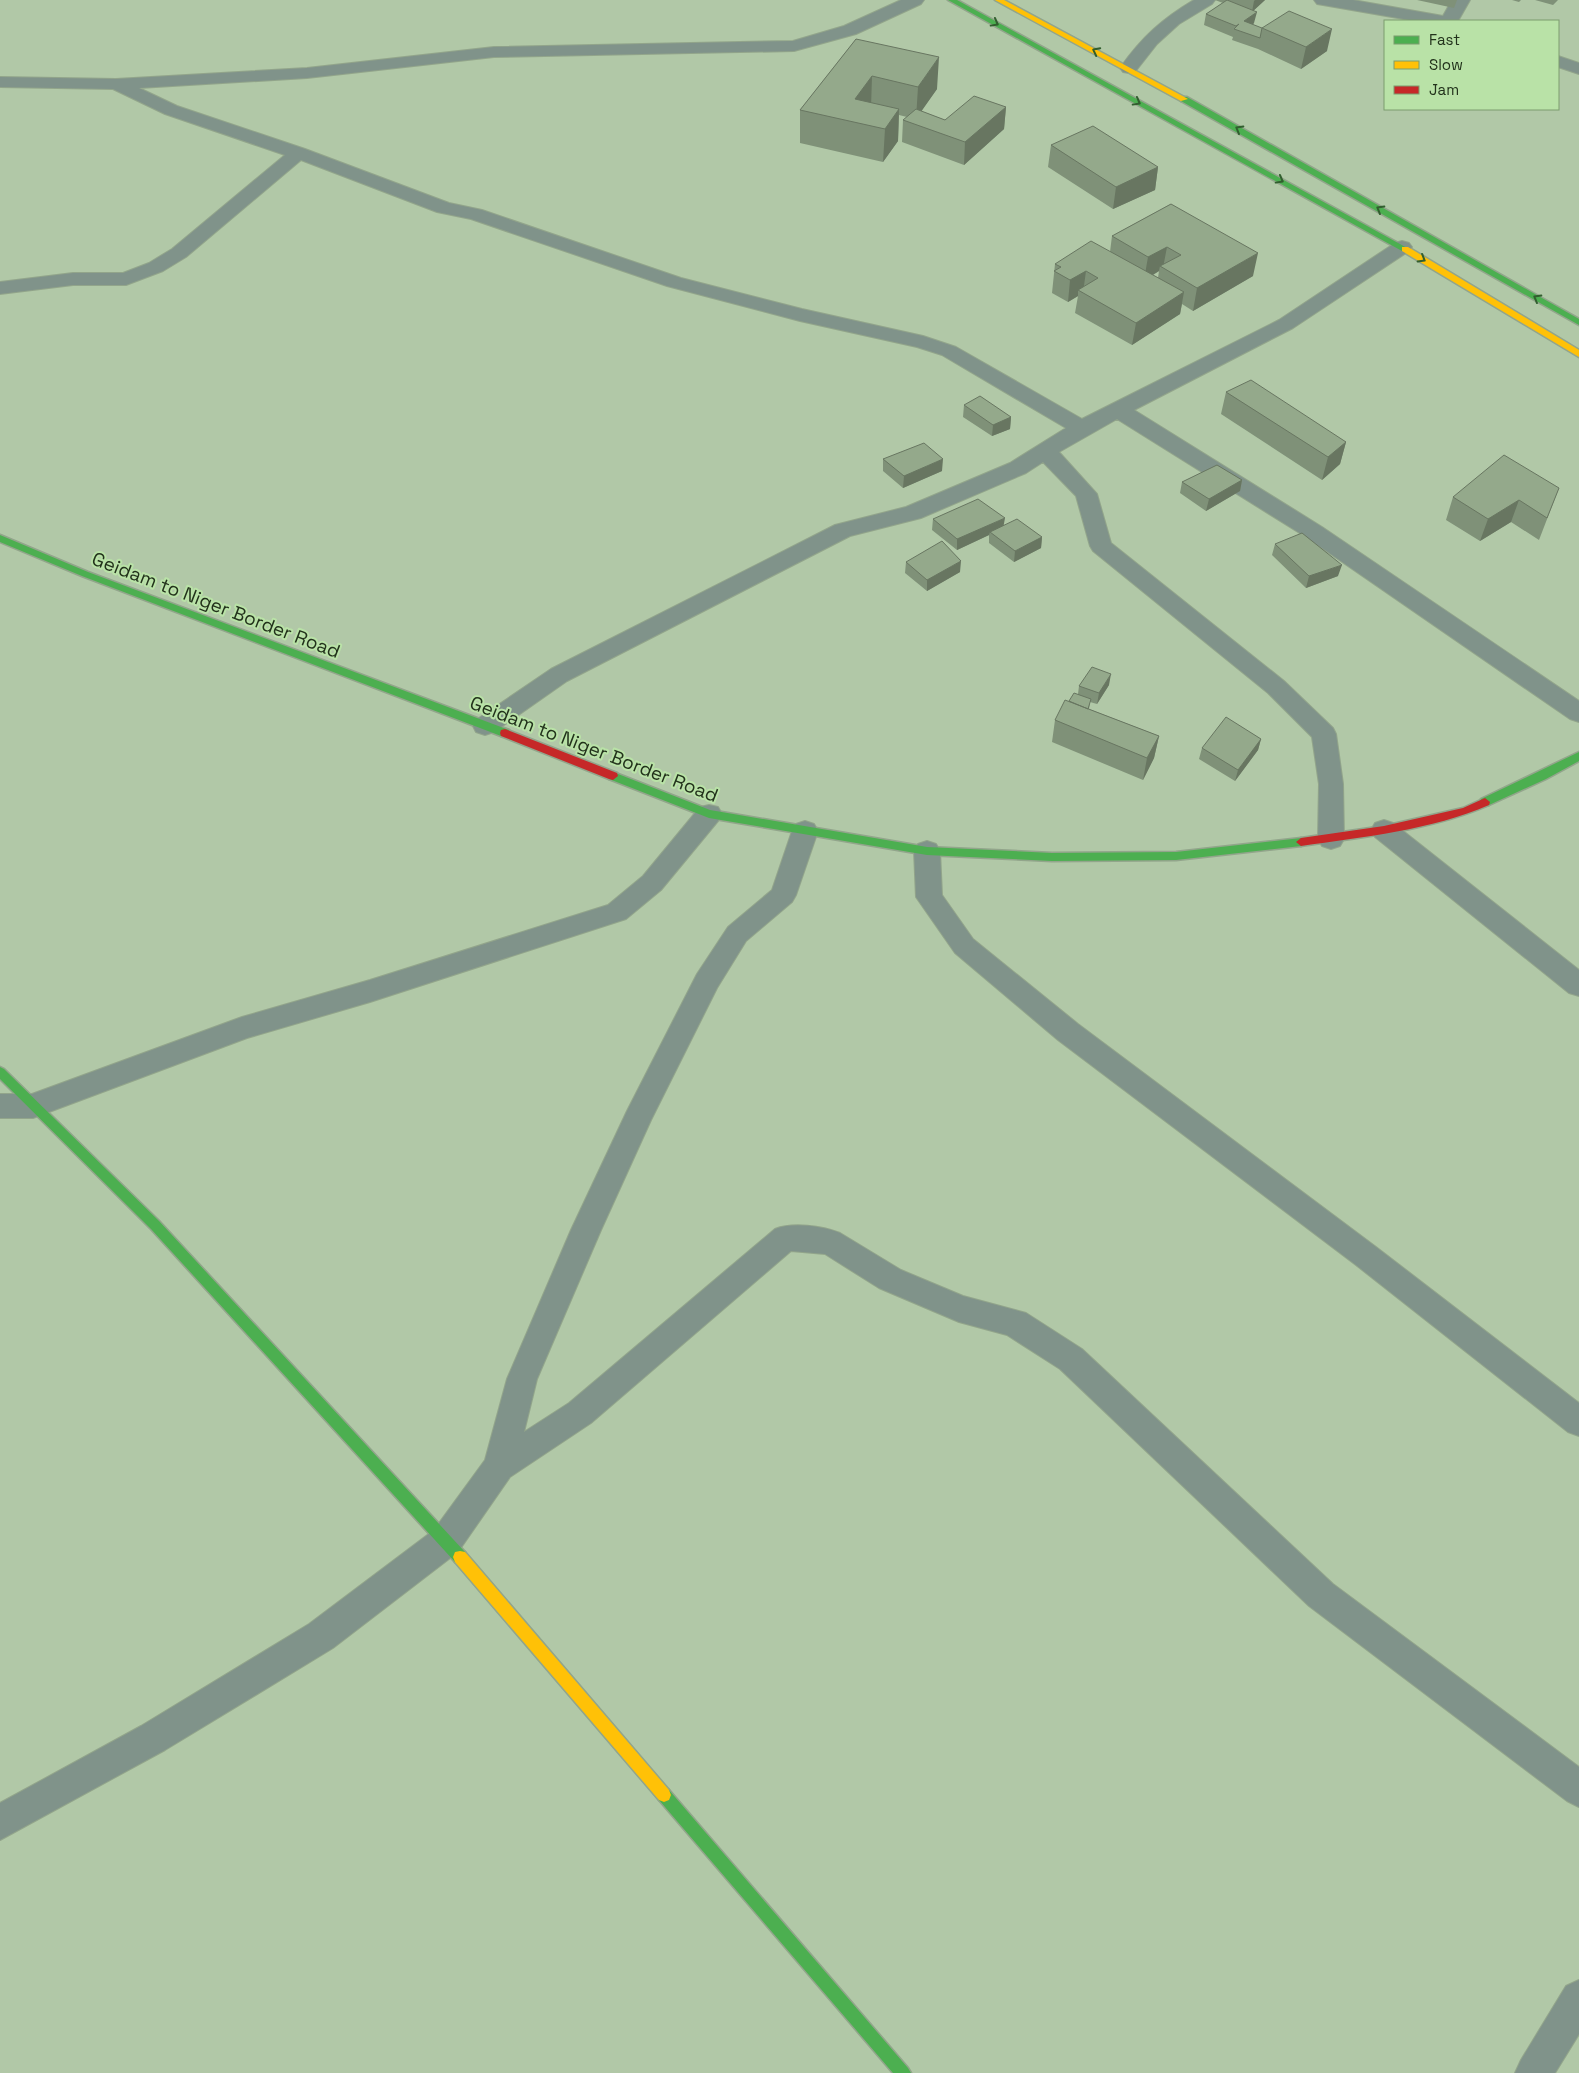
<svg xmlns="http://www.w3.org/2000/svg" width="1579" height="2073" font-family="'Space Grotesk',sans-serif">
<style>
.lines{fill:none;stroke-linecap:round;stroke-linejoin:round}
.street-casing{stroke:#92a58b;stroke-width:2}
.fast-casing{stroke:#92a58b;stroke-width:3}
.slow-casing{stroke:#92a58b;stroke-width:3}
.jam-casing{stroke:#92a58b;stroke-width:3}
.street{fill:#80938a;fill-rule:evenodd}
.fast{fill:#4caf50;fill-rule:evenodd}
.slow{fill:#ffc107;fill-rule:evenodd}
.jam{fill:#c62828;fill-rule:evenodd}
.wall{fill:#7f9178;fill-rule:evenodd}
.shaded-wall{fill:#687661}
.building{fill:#94a98b;stroke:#687661}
.oneway{stroke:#315e2e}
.labels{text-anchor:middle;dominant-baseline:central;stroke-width:4;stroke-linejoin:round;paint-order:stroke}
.street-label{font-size:19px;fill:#22321b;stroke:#b9e2a7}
</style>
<rect width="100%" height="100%" fill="#b1c8a7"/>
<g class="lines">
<defs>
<path id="street" d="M901,0h23l-3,4 -65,30 -62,17 -300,6 -187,21 -168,10 38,18 128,43 144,54 33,7 199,68 121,31 121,27 33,11 126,72 197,-99 116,-77 7,-2 7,2 3,4 -3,4 -116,77 -159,82 188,117 257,174v21l-9,-3 -264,-182 -189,-118 -58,33 38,42 14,49 173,138 49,47 3,6 7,50 1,55 -4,7 -9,3 -9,-3 -4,-7 1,-55 -7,-47 -44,-44 -175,-142 -3,-5 -14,-50 -33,-34 -17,11 -105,45 -71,18 -283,145 -73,51 -9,3 -9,-3 -3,-6 3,-6 75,-51 284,-144 71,-18 104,-44 56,-35 -124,-73 -25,-8 -117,-26 -133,-35 -196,-67 -34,-7 -136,-52 -115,97 -23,14 -37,14h-53l-73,9v-12l73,-9h50l26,-10 23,-14 113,-94 -120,-41 -52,-25 -113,-2v-10l116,2 191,-11 187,-21 299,-6 51,-15z
M1194,0h21l-3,4 -33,20 -22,20 -22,28 -6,1 -6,-1 -3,-4c22,-31 42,-49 74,-68z
M1314,0h39l90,16 9,-16h18l-12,21h-43l-92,-16 -6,-1z
M1558,56l21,7v11l-21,-7z
M709,805l9,2 4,7 -4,7 -57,69 -35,29 -256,83 -123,36 -214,80h-33v-24h32l210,-77 128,-37 238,-75 35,-29 57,-69z
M1384,820l9,3 186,147v26l-10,-3 -194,-156 -4,-7 4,-7z
M805,821l9,3 4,7 -22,64 -4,7 -46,39 -29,47 -66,132 -50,110 -64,149 -13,53 45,-29 206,-174c18,-7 47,-3 65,4l61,37 62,26 63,17 56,36 251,235 246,183v40l-12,-6 -258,-195 -249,-237 -53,-34 -48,-13 -80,-34 -54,-34 -34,-3 -200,172 -81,54 -52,75 -125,96 -168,102 -165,90v-37l141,-77 168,-102 125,-94 51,-70 22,-81 64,-149 56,-119 70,-137 31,-47 44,-37 20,-59 4,-7z
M927,841l9,3 4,7 2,44 31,44 105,85 298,223 203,156v33l-11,-4 -212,-167 -298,-225 -103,-87 -39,-56 -2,-46 4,-7z
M1579,1980v54l-24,39h-40l6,-13 45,-74z"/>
<path id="fast" d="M948,0h9l452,249 -7,2z
M1181,97h6l392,222v6l-398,-224z
M0,535l88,37 421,158 1,3 -1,3h-8l-419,-160 -82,-34z
M1579,752v9l-33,18 -57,26 -4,1 -5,-4 1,-3z
M613,772l97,38 217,37 125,6 124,-1 125,-14 5,4 -5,4 -125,14 -124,1 -125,-6 -218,-37 -100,-39 -1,-3z
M0,1067l4,2 155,152 306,331 2,5 -2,5 -5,1 -5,-1 -304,-333 -151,-150z
M664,1788l5,2 239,278 3,5h-18l-234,-273 -2,-5 2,-5z"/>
<path id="slow" d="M995,0h9l184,99 -7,2z
M1402,247h6l171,103v7l-177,-106z
M460,1551l5,1 204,238 2,5 -2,5 -5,2 -5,-2 -204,-238 -2,-5 2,-5z"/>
<path id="jam" d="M505,729l112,44 1,3 -5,4 -4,-1 -108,-43 -1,-3 1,-3z
M1485,798l5,4 -1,3c-57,25 -126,32 -188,41l-5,-4 5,-4 83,-12 79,-18z"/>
</defs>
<!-- street casing -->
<use href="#street" class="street-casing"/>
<!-- fast casing -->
<use href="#fast" class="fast-casing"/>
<!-- slow casing -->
<use href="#slow" class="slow-casing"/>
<!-- jam casing -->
<use href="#jam" class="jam-casing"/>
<!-- street -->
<use href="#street" class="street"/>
<!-- fast -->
<use href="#fast" class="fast"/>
<!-- slow -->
<use href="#slow" class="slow"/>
<!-- jam -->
<use href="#jam" class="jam"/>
</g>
<!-- wall -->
<path class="wall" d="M1215,0h50l-12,11 1,12 -1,2 74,26 -26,18 -43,-20 -26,-9 1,-3 -29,-12 2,-11 17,-11z
M1417,0h40l-3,8z
M1512,0h9l-2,2z
M1535,0h23l-5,5z
M856,39l81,50 -16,22 24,9 61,-13 -2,22 -40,36 -62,-23 1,-22 4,-3 -8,-2 -1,26 -15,21 -83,-19v-33z
M1051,145l107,22 -3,23 -42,19 -65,-42z
M1171,204l82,72 -60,35 -11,-7 -2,10 -48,31 -57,-32 3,-17 -10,6 -16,-9 3,-29 55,-12 2,-16zM1159,271l-1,7 -5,-3z
M1226,392l120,50 -6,22 -18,16 -101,-66z
M964,405l47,12 -1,12 -18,7 -29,-19z
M883,459l59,12 -39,17 -20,-17z
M1242,480l-2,11 -34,20 -26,-18 2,-11z
M1559,488l-20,52 -28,-18 -31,19 -34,-21 7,-23z
M933,519l71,6 38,12 -1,11 -27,14 -25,-19v-8l-32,15 -25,-20z
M1275,544l63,32 -32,12 -34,-33z
M906,562l54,10 -33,19 -22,-18z
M1109,685l-12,19 -7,-2 -1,7 70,27 -5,22 -11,22 -91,-38 3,-22 14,-19 9,-7 1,-8z
M1261,739l-3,11 -23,31 -36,-22 3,-11z"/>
<!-- shaded-wall -->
<path class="shaded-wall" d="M1255,0h10l-13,12 2,-11z
M1257,12l-3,11 -12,9 2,-11z
M1332,29l-5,22 -26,18 5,-22z
M939,57l-2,32 -21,30 2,-32z
M872,76l-1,32 -16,-9z
M1006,107l-2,22 -40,36 1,-23z
M899,109l-1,32 -15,21 2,-33z
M1158,167l-3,23 -42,19 3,-22z
M1167,247l-4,21 -3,-2 -1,5 -15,9 4,-23z
M1258,253l-5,23 -60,35 4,-23z
M1086,271l-3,22 -5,-3v6l-10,6 2,-22z
M1184,292l-4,22 -48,31 4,-22z
M1011,417l-1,12 -18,7 1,-11z
M1346,442l-6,22 -18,16 6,-23z
M943,459l-1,12 -39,17 1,-12z
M1242,480l-2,11 -34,20 3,-12z
M1519,500l-8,22 -31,19 8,-22z
M1005,518l-2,11 -13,3 -1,3 -32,15v-11z
M1042,537l-1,11 -27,14 1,-11z
M961,561l-1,11 -33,19v-11z
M1342,565l-4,11 -32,12 3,-12z
M1111,674l-2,11 -12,19 2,-11z
M1159,736l-5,22 -11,22 4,-22z
M1261,739l-3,11 -23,31 3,-11z"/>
<!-- building -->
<path class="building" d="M1227,0l30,12 -13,9 18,7 -2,10 -26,-9 5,-5 -3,2 -30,-12z
M1289,11l43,18 -26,18 -44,-19z
M856,39l83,18 -21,30 -46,-11 -17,23 44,10 -14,20 -85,-19z
M974,96l32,11 -41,35 -62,-22 13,-11 29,11z
M1093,126l65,41 -42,20 -65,-42z
M1171,204l87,49 -61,35 -37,-22 21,-11 -14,-8 -19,10 -36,-21z
M1091,241l93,51 -48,31 -58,-33 20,-12 -12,-7 -16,9 -16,-9 7,-4 -6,-3z
M1251,380l95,62 -18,15 -102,-65z
M980,396l31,21 -18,8 -29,-20z
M924,443l19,16 -39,17 -21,-17z
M1504,455l55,33 -12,30 -28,-18 -31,19 -35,-22z
M1217,465l25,15 -33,19 -27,-17z
M978,499l27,19 -48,21 -24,-20z
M1017,519l25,18 -27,14 -25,-19z
M1302,533l40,32 -33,11 -34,-32z
M942,541l19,20 -34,19 -21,-18z
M1092,667l19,7 -12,19 -20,-7z
M1074,693l17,6 -3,10 -19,-8z
M1065,700l94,36 -12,22 -92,-38z
M1226,717l35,22 -23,31 -36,-22z"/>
<!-- one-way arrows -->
<defs><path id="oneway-chevron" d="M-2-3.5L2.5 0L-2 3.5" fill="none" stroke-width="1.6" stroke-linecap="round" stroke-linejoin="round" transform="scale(1.25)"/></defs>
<g class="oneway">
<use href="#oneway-chevron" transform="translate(995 23) rotate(29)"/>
<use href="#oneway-chevron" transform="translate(1096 51) rotate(-153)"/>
<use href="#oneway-chevron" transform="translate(1137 102) rotate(29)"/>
<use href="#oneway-chevron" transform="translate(1239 129) rotate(-150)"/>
<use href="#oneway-chevron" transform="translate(1280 180) rotate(29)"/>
<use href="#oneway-chevron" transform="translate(1380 209) rotate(-150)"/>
<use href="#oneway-chevron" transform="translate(1422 259) rotate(31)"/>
<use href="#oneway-chevron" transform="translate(1537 298) rotate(-150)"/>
</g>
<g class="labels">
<!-- street labels -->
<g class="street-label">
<text transform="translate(216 605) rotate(21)">Geidam to Niger Border Road</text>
<text transform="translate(594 749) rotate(21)">Geidam to Niger Border Road</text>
</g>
</g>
<!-- legend -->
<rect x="1384" y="20" width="175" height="90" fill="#b9e2a7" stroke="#7d9c6f"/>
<rect x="1394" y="36" width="25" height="8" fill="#4caf50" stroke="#7d9c6f"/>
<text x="1429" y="45" font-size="15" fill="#22321b">Fast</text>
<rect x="1394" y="61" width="25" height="8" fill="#ffc107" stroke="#7d9c6f"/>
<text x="1429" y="70" font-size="15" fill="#22321b">Slow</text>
<rect x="1394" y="86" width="25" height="8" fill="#c62828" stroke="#7d9c6f"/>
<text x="1429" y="95" font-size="15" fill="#22321b">Jam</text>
</svg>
